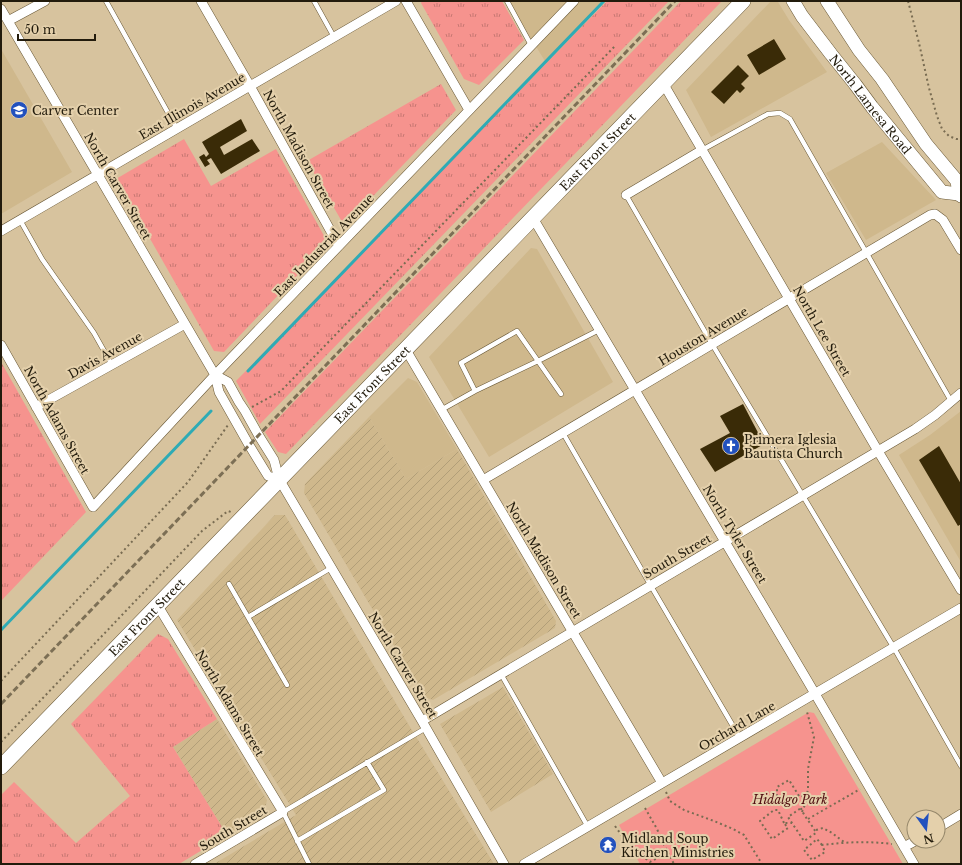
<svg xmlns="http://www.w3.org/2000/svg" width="962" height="865" font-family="'Libre Baskerville',serif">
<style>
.built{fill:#cfb88c}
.industrial{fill:url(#industrial-furrows)}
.grass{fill:url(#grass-tufts)}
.park{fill:#f6938e}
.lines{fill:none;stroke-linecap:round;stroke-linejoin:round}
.stream{stroke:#2eabb5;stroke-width:3}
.building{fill:#3a2b07}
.lane-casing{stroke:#685735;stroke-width:5.5}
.street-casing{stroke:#685735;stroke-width:10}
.secondary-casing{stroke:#685735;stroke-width:14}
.primary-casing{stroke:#685735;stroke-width:16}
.path{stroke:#796c52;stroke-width:2;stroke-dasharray:2 3;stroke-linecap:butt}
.lane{stroke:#fff;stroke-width:4.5}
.street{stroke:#fff;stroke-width:9}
.secondary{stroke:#fff;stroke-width:13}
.primary{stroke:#fff;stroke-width:15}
.rail{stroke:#7c6f55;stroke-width:3;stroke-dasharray:6 3;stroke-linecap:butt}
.labels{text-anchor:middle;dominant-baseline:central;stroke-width:4;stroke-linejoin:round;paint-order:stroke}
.street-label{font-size:12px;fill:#221b0c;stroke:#e4d0ab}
.poi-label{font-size:12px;fill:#221b0c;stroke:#e4d0ab;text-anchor:start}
.park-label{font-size:12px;font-style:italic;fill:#510e11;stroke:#e4d0ab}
</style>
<defs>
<pattern id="industrial-furrows" width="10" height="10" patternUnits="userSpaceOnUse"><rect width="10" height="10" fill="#cfb88c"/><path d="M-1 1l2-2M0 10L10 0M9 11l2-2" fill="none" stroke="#b19e78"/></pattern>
<pattern id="grass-tufts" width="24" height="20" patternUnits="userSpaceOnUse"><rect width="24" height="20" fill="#f6938e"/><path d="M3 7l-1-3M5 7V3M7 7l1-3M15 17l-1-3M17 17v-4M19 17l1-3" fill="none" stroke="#c77772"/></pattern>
</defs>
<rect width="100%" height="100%" fill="#d7c39e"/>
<!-- built -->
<path class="built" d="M508,1h97l-57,65z
M771,1l7,1 11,18 38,52 -116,65 -25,-47z
M1,49l71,123 -71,42z
M882,142l54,58 -70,40 -40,-67z
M531,248l6,1 76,133 -124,75 -60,-100z
M408,378l9,4 40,67 -51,30 -37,-62z
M961,411v151l-62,-107 31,-20z"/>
<!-- industrial -->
<path class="industrial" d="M369,417l37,62 51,-30 99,172 -1,7 -122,72 -9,-3 -120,-204 1,-9z
M275,515h10l122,207 87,142h-280l82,-49 -119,-195z
M503,687l50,87 -62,38 -51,-88z
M217,719l50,81 -3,13 -37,22 -54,-88z"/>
<!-- grass -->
<path class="grass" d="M422,1h80l22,39 -45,45 -15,-6 -43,-76z
M607,1h62l-409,423 -24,-43z
M681,1h41l-436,453 -8,-2 -13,-20z
M441,84l15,26 -108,112 -7,-2 -34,-59z
M184,139l27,47 65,-37 52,94 -104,109 -10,-1 -98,-172z
M1,362l85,150 -85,89z
M158,634l10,5 49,80 -44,28 54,88 -48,29h-178v-69l13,-13 62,61 54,-47 -59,-72z"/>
<!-- park -->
<path class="park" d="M809,712l5,1 89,151h-263l-21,-39z"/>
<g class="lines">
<!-- stream -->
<path class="stream" d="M248,371l356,-370
M1,630l210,-219"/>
</g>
<!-- building -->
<path class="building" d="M774,39l12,20 -27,16 -12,-20z
M738,65l11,11 -8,8 4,4 -5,5 -3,-3 -13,14 -13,-12z
M241,119l6,12 -27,16 4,8 28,-16 8,12 -39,23 -10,-16 -4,2 3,4 -5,3 -6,-10 5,-3 2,3 3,-3 -7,-12z
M743,404l21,40 -49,28 -15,-23 30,-16 -10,-17z
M939,446l22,38v40l-3,2 -39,-66z"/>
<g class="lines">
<defs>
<path id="lane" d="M106,1l71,128
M314,1l20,36
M507,1l24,44
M702,150l66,-36 12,-1 10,6 161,282
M626,195l86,149 182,304 67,118
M20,220l22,39 52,74 18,32
M561,394l-23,-33 61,-31
M441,410l34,-19 63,-30 -21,-30 -56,32 14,28
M563,433l88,153 89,152
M229,584l58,101
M248,617l83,-49
M501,674l87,153
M297,841l87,-51 -17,-28
M309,864l-26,-52 143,-84"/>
<path id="street" d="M201,1l49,85 89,160
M406,1l63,109
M1,9l214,366 4,17 30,53 19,31 11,3
M8,21l37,-20
M663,83l215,368 83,139
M626,195l76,-45
M533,218l274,462 107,184
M1,231l395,-230
M1,345l92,162 122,-132 359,-374
M406,350l256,433
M215,375l13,7 11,20 6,9 14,25 15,24 5,19 143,242 82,143
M36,407l149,-83
M483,480l447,-265 5,-1 8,6 18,30
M158,606l125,206 -88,52
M422,721l493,-292 20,-14 26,-22
M938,828l23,-14
M904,847l11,-6
M524,864l437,-256"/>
<g id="secondary">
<path id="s1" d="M793,1l9,15 29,38 24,30 17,23 70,85 17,2"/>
<path d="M827,1l32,49 23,29 44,65 31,37 2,13 2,2"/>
</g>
<g id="primary">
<path id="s2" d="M1,767l742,-766"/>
</g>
</defs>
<!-- lane casing -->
<use href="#lane" class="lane-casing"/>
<!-- street casing -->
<use href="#street" class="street-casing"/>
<!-- secondary casing -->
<use href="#secondary" class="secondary-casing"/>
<!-- primary casing -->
<use href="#primary" class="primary-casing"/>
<!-- path -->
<path class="path" d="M908,1l11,42 10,45 8,28 5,13 7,7 7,3h5
M252,407l29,-16 335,-346
M1,681l187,-199 40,-57
M1,742l201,-211 26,-20 3,1
M666,792l4,9 14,9 30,11 19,8 11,6 18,29
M799,796l-10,-16 -12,7v10l5,9 17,-10 8,-1
M645,808l12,21 6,14 11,21
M801,808c3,9 11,16 15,25l-12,8 -16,-24z
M802,812l4,-10 2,-14v-19l6,-32 -7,-25
M808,819l52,-30
M784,823l-6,-13h-4l-14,11 12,18 16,-11 -4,-5h8
M615,826c11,16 20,24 35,36l9,-5 7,-8
M816,830l7,-2 9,5 12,9
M822,845l-5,-6 -13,11 8,10 13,-8 -3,-7c24,-3 46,-4 70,-1"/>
<!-- lane -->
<use href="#lane" class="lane"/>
<!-- street -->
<use href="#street" class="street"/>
<!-- secondary -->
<use href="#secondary" class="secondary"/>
<!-- primary -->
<use href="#primary" class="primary"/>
<!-- rail -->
<path class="rail" d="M1,704l674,-703"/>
</g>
<!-- icons -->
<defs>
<symbol id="school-disc" viewBox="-11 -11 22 22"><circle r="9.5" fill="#2251be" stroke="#e4d0ab"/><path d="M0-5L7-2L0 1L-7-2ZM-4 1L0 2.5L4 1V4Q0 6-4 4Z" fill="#fff"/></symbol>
<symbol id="church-disc" viewBox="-11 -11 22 22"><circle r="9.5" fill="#2251be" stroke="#e4d0ab"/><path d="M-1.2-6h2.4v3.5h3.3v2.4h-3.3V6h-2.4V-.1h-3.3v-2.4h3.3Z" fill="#fff"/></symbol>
<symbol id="temple-disc" viewBox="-11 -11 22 22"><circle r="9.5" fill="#2251be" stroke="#e4d0ab"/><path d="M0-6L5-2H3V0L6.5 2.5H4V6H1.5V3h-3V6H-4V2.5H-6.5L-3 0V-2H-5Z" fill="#fff"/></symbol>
</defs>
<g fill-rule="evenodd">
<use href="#school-disc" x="9" y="100" width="20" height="20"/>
<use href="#church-disc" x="721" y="436" width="20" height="20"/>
<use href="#temple-disc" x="598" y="835" width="20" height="20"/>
</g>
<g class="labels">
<!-- street labels -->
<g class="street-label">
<text stroke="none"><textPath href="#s1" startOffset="129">North Lamesa Road</textPath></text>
<text transform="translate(192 106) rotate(-30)">East Illinois Avenue</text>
<text transform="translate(299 149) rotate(61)">North Madison Street</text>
<text stroke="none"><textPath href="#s2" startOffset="857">East Front Street</textPath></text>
<text transform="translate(118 186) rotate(60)">North Carver Street</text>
<text transform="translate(324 245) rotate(-46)">East Industrial Avenue</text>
<text transform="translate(822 331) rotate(60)">North Lee Street</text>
<text transform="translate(703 336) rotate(-31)">Houston Avenue</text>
<text transform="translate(105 355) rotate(-29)">Davis Avenue</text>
<text stroke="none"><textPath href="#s2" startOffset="533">East Front Street</textPath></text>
<text transform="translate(57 420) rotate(61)">North Adams Street</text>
<text transform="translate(735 534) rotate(59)">North Tyler Street</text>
<text transform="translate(677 556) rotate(-30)">South Street</text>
<text transform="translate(544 560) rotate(59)">North Madison Street</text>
<text stroke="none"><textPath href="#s2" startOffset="209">East Front Street</textPath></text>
<text transform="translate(403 665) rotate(59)">North Carver Street</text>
<text transform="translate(230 703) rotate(59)">North Adams Street</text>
<text transform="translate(737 726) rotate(-30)">Orchard Lane</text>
<text transform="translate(233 828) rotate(-31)">South Street</text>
</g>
<!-- poi labels -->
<g class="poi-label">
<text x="32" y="110">Carver Center</text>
<text x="744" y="439">Primera Iglesia<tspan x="744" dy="14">Bautista Church</tspan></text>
<text x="621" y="838">Midland Soup<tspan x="621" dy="14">Kitchen Ministries</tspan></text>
</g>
<!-- park labels -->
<g class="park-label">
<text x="790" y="799">Hidalgo Park</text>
</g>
</g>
<!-- border -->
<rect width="962" height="865" fill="none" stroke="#221b0c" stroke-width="4"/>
<!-- north arrow -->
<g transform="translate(926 829) rotate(165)"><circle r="19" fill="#e4d0ab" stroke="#96886b"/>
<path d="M0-3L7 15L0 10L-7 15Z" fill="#2251be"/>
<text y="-6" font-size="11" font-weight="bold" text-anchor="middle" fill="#221b0c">N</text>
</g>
<!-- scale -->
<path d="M18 34v6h77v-6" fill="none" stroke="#221b0c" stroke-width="2"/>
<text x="24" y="34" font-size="12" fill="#221b0c" stroke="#e4d0ab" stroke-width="3" paint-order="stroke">50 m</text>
</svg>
